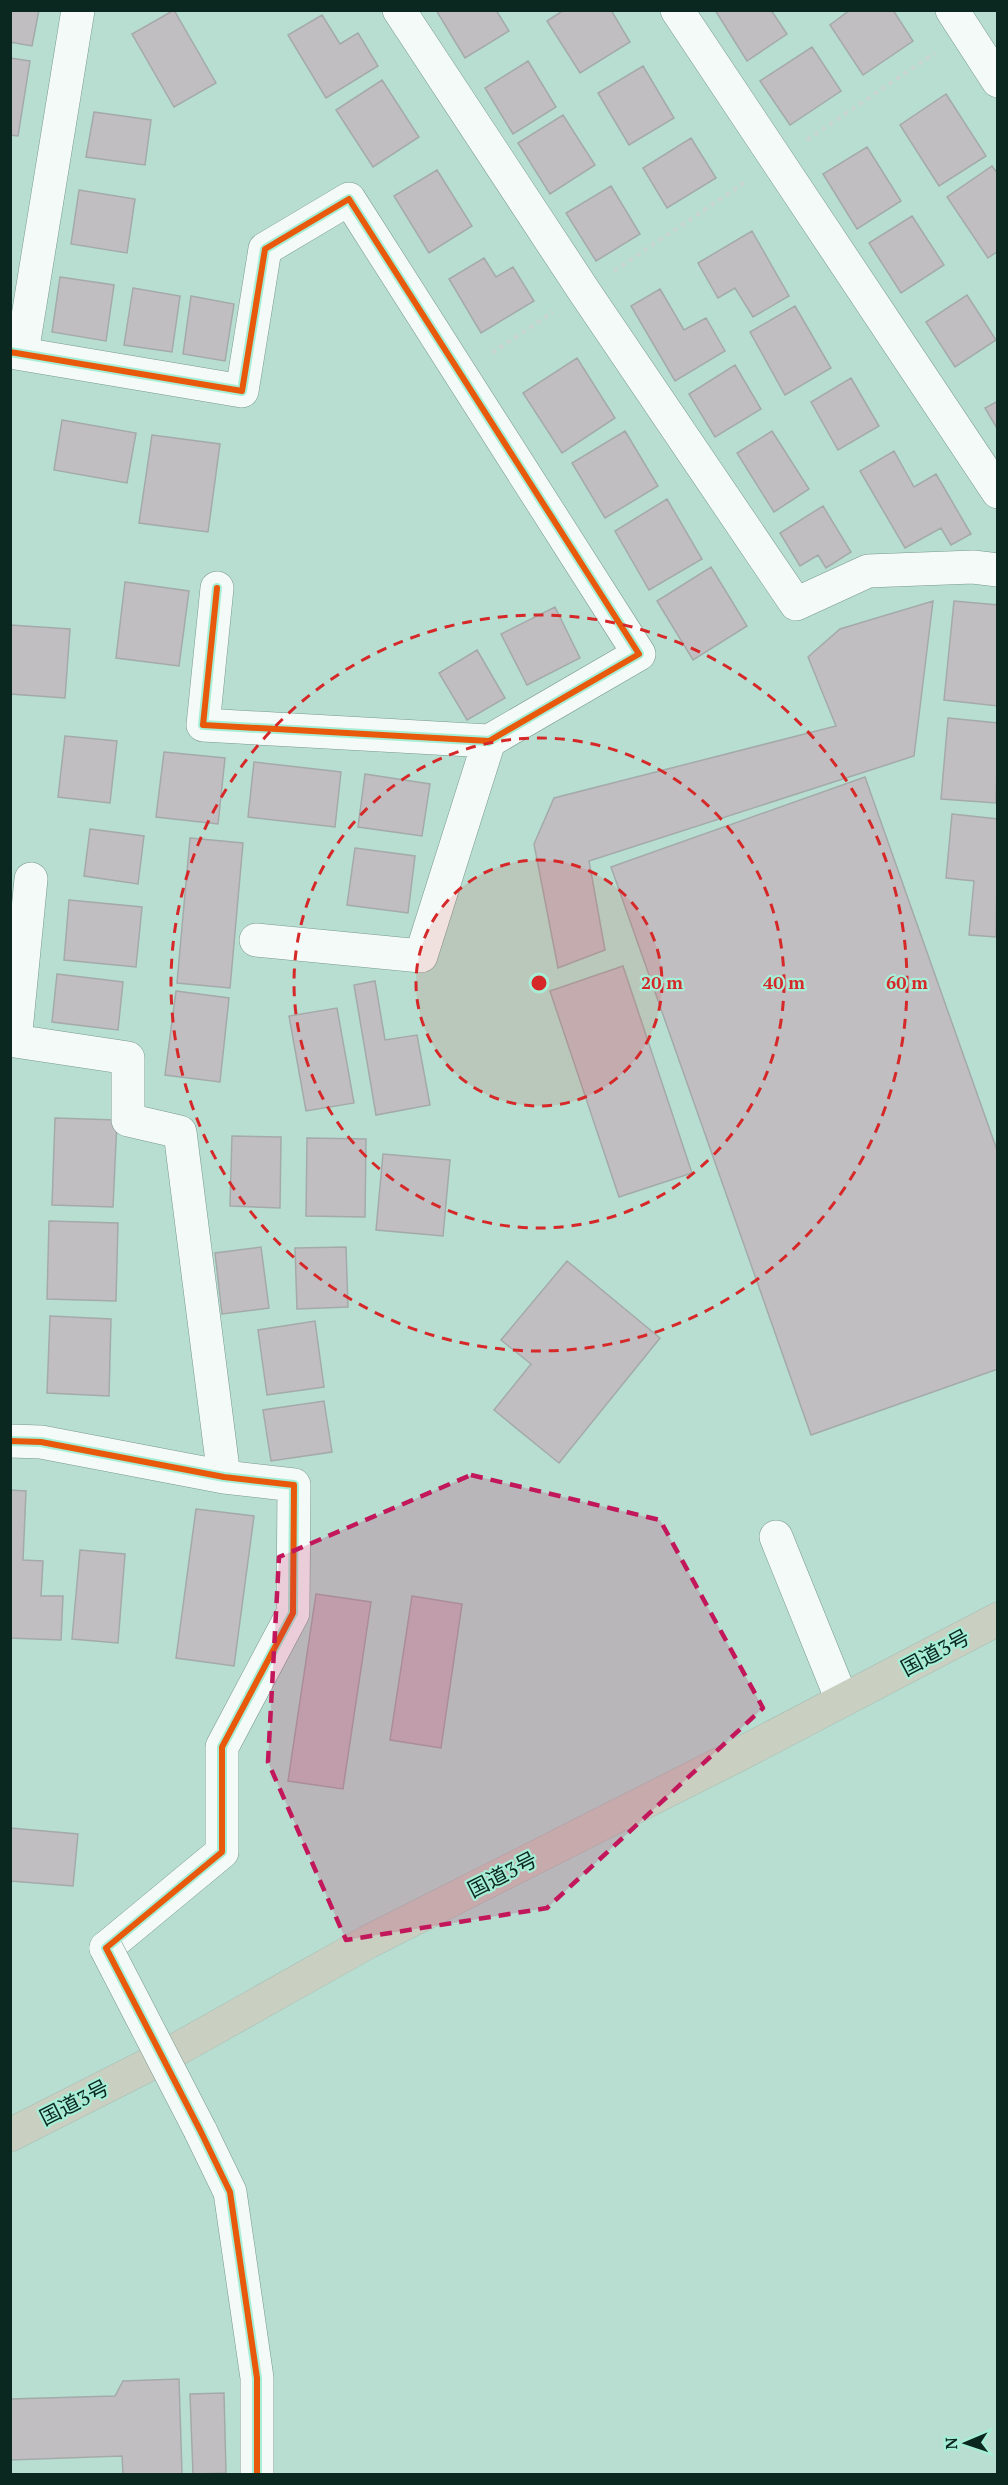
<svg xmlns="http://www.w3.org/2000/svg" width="1008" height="2485" font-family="'PT Serif','Noto Sans JP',serif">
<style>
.building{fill:#c1bec1;stroke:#a4aaa9;stroke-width:1.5}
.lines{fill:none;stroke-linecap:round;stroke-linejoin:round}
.minor-casing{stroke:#78988e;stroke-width:34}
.highway-casing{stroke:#a8bcb5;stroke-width:34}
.path{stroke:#c9d6d2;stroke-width:4;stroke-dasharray:4.5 4.5;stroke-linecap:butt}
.minor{stroke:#f4faf8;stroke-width:33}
.highway{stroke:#c9d0c1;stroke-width:33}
.minor-bridge-casing{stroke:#78988e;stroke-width:34;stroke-linecap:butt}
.minor-bridge{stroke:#f4faf8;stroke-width:33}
.cycleway-casing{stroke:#a7eed7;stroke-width:10}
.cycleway{stroke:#e8590c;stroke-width:6}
.marked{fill:#c2185b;fill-opacity:0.2;stroke:#c2185b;stroke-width:4.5;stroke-dasharray:12 8;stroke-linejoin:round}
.ring{fill:none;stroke:#d62828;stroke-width:3;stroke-dasharray:10 8}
.labels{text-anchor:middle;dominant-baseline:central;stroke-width:4.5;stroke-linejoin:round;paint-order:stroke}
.street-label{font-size:21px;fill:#0a2820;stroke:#a7eed7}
.centre{fill:#d62828;stroke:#a7eed7;stroke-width:3}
.ring-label{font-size:18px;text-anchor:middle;font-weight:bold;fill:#d62828;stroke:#a7eed7;stroke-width:4.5;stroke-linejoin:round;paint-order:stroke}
</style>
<rect width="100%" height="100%" fill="#b7ded1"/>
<!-- building -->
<path class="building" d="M10,10h29l-7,36 -22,-4z
M174,10l42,73 -42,24 -42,-73z
M436,10h60l13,21 -44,27z
M564,10h47l19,32 -50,31 -33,-52z
M715,10h56l16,24 -40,27z
M850,10h43l20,31 -50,34 -33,-50z
M322,15l18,29 18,-11 20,33 -52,32 -38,-63z
M812,47l29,44 -51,34 -30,-44z
M10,58l20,3 -12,75 -8,-1z
M528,61l28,46 -43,27 -28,-46z
M643,66l31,52 -45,27 -31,-52z
M382,80l37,57 -46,30 -37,-57z
M946,94l40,62 -47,30 -39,-61z
M94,112l57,8 -6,45 -59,-8z
M563,115l32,50 -45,29 -32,-51z
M691,138l25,40 -49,30 -24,-40z
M867,147l34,54 -44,28 -34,-55z
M992,166l6,8v77l-10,7 -41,-61z
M437,170l35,56 -43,27 -35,-57z
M611,186l29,48 -44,27 -30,-48z
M79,190l56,9 -8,54 -56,-9z
M912,216l32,49 -43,28 -32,-50z
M752,231l37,65 -36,21 -18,-29 -17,10 -20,-35z
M484,258l12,19 17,-10 21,34 -53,32 -32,-54z
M60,277l54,8 -8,56 -54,-9z
M133,288l47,8 -8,56 -48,-7z
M660,289l24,41 22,-12 19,33 -50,30 -44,-75z
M967,295l29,45 -41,27 -29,-45z
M191,296l43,8 -9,57 -42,-7z
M795,306l36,62 -46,27 -35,-63z
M577,358l38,60 -53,35 -39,-60z
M735,365l26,44 -46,28 -26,-43z
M851,378l28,48 -41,24 -27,-48z
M998,401v29l-13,-22z
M62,420l74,13 -9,50 -73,-13z
M625,431l33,55 -53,32 -33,-55z
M772,431l37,58 -35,23 -37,-59z
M152,435l68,9 -12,88 -69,-9z
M894,451l20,36 22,-13 35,60 -20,11 -10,-17 -36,20 -45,-77z
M667,499l35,60 -53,31 -34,-59z
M823,506l28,46 -25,16 -8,-13 -18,11 -20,-33z
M711,567l36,59 -54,34 -36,-59z
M125,582l64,9 -10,75 -63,-8z
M933,601l-19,155 -325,105 16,89 -47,18 -24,-124 20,-46 282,-72 -28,-69 32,-28z
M954,601l44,4v101l-54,-6z
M555,607l25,51 -53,27 -26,-51z
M10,625l60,4 -5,69 -55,-4z
M477,650l28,48 -38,22 -28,-47z
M948,718l50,5 -2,80 -55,-4z
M65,736l52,5 -7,62 -52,-6z
M164,752l61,6 -7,66 -62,-7z
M254,762l87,10 -6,55 -87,-10z
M365,774l65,10 -8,52 -64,-9z
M865,777l133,376v216l-187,66 -200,-568z
M952,814l46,5 -2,118 -27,-2 5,-54 -28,-3z
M90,829l54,7 -6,48 -54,-8z
M190,838l53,5 -13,145 -53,-5z
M355,848l60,8 -7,57 -61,-8z
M69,900l73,7 -6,60 -72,-7z
M623,966l69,207 -73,24 -69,-206z
M57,974l66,8 -5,48 -66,-8z
M375,981l10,59 32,-5 13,70 -54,10 -22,-130z
M176,991l53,7 -9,84 -55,-7z
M337,1008l17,95 -48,8 -17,-95z
M55,1118l62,2 -4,87 -61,-2z
M232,1136l49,1 -1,71 -50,-2z
M307,1138l59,1 -1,78 -59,-1z
M383,1154l67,6 -7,76 -67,-6z
M49,1221l69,2 -2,78 -69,-2z
M261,1247l8,61 -47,6 -7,-61z
M346,1247l2,60 -51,2 -2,-61z
M567,1261l93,77 -101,125 -65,-53 37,-46 -30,-24z
M50,1316l61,3 -2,77 -62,-3z
M315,1321l9,66 -57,8 -9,-65z
M324,1401l8,51 -61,9 -8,-51z
M10,1490l16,1 -3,69 20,1 -2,35h22l-2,44 -51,-2z
M196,1509l58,7 -20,150 -58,-8z
M80,1550l45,4 -7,89 -46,-4z
M316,1594l55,8 -28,187 -55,-8z
M412,1596l50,8 -21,144 -51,-8z
M10,1828l68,6 -5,52 -63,-5z
M179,2379l3,95h-59l-1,-18 -112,4v-61l105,-3 8,-15z
M224,2393l2,80 -33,1 -3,-80z"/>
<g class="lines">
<defs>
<path id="minor" d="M399,10l185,281 212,313 72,-33 105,-4 25,3
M677,10l321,482
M952,10l46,71
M10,352l232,39 23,-142 84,-50 290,455 -150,87 -286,-16 14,-137
M22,353l56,-343
M31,879l-16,162 113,17v62l52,12 44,345
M256,940l165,16 68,-215
M10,1441l31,1 183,35 70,8 -1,128 -71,134v105l-116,96
M776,1537l66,163
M200,2130l30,62 27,186v96"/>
<path id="highway" d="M10,2135l148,-75 210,-118 374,-189 256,-134"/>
</defs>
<!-- minor casing -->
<use href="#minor" class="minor-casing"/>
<!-- highway casing -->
<use href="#highway" class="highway-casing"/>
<!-- path -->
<path class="path" d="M807,140l128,-87
M614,271l133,-90
M492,353l61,-41"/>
<!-- minor -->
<use href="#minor" class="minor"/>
<!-- highway -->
<use href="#highway" class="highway"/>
<defs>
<path id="minor-bridge" d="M106,1948l94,182"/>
</defs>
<!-- minor-bridge casing -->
<use href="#minor-bridge" class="minor-bridge-casing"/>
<!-- minor-bridge -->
<use href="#minor-bridge" class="minor-bridge"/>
<defs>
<path id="cycleway" d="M10,352l232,39 23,-142 84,-50 290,455 -150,87 -286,-16 14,-137
M10,1441l31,1 183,35 70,8 -1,128 -71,134v105l-116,96 94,182 30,62 27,186v96"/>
</defs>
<!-- cycleway casing -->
<use href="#cycleway" class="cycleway-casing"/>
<!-- cycleway -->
<use href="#cycleway" class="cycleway"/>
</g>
<!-- marked area -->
<path class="marked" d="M471,1475l189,45 103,188 -216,200 -201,32 -78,-178 11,-205z"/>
<!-- distance rings -->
<circle cx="539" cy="983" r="123" fill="#d62828" fill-opacity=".12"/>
<g class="ring">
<circle cx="539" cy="983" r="123"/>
<circle cx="539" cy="983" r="245"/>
<circle cx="539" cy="983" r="368"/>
</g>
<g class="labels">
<!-- street labels -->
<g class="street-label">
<text transform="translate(935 1652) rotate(-28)">国道3号</text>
<text transform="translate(502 1874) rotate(-27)">国道3号</text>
<text transform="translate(74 2102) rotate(-27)">国道3号</text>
</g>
</g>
<circle cx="539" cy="983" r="9" class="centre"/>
<g class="ring-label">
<text x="662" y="989">20 m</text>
<text x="784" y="989">40 m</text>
<text x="907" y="989">60 m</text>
</g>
<!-- border -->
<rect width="1008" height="2485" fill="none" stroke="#0a2820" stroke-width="24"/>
<!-- north arrow -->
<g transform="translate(966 2443) rotate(268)" stroke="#a7eed7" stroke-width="4.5" paint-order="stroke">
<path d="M0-4.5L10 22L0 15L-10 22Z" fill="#0a2820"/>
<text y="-9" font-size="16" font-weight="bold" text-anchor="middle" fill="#0a2820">N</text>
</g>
</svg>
